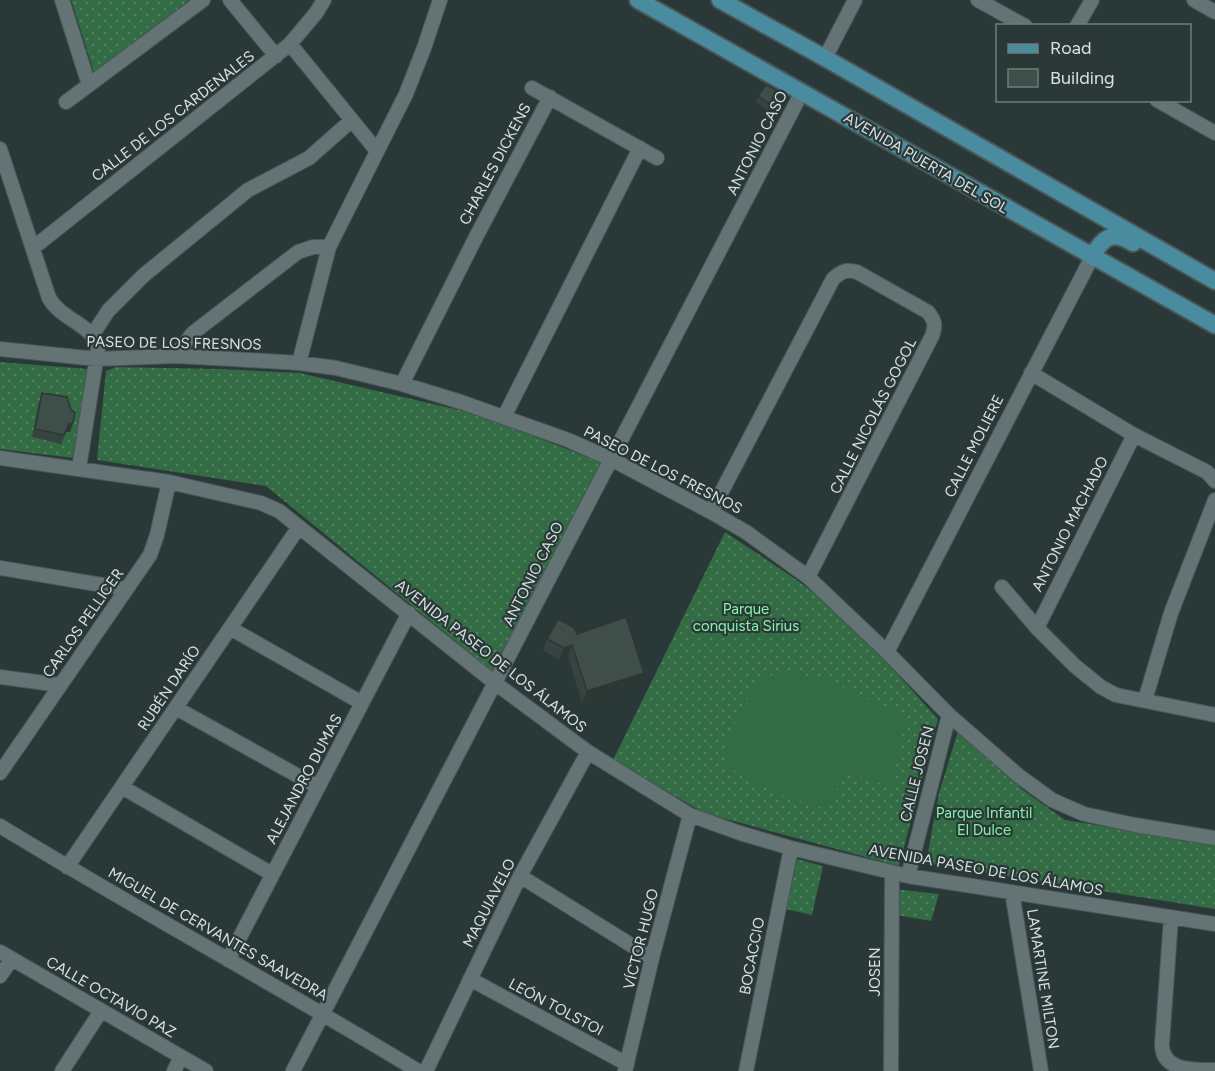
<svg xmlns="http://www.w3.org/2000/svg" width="1215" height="1071" font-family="Figtree,sans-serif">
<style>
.grass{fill:url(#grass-dots)}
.pitch{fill:#326b44}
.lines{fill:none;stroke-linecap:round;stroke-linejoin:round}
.minor-casing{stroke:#4a5556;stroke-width:16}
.major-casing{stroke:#4a5556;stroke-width:20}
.minor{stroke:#647474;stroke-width:14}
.major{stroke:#4a8c9f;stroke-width:16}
.wall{fill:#374340}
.shaded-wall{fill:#2d3734}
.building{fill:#404e4a;stroke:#2d3734;stroke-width:1.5}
.labels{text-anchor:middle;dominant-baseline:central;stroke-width:4.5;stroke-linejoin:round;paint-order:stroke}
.street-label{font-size:15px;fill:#d9e1e2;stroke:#2a3838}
.park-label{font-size:15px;fill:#86f4a7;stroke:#2a3838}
</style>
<defs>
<pattern id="grass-dots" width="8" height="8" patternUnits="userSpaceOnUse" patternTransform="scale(1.5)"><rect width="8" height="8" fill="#326b44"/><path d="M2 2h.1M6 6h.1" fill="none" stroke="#4f805f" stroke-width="1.8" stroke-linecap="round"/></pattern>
</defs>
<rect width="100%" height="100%" fill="#2a3838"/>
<!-- grass -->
<path class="grass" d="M71,0h118l-94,75z
M0,362l88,7 -15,89 -73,-9z
M116,367l103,2 81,4 176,41 125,48 -108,210 -227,-186 -169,-26 9,-89z
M725,532c37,25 75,48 109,77 37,33 70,73 104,110l-39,147 -195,-53 -91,-53z
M959,728l64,62 42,30 150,24v65l-289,-46 13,-70z
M797,859l26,7 -11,49 -26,-6z
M894,889l45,5 -8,27 -35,-6z"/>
<!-- pitch -->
<path class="pitch" d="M794,673l38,9 73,35 -13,70 -47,-15 -12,26 -14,9 -45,-15 -48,-26 -1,-21 19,-42 21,-27z"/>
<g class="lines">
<defs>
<path id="minor" d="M62,0l27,85
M230,0l46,56
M978,0l47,26
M1194,0l21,12
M1077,26l15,-26
M290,44l87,107
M825,58l30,-58
M532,88l125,70
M1157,100l58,33
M66,102l137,-102
M0,149l49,149c13,23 43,25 49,50l-19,120
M33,248l257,-204 26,-31 8,-13
M93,334l15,-23 36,-36 104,-85 61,-32 43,-38
M0,349l97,10 78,-3 57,3 67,4 37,5 66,16 59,18 107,38 43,19 100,53 35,20 62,45 79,75 62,63 70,61 33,24 32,14 51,11 80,13
M175,356l18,-23 105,-81 15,-5h16
M299,363l30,-116 77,-153 18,-46 16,-48
M1031,373l103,62 73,37 8,9
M402,384l75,-149 73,-138
M504,417l136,-269
M0,458l169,24 92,21 18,8 216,172 93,69 102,63 50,18 51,15 117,28 307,48
M711,512l122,-233c9,-8 13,-10 24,-7l71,40c7,9 8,13 4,24l-124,241
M0,568l126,21
M1002,587l35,41 38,38 26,21 15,8 99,20
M230,628l132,75
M1037,628l97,-193
M887,652l205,-395
M0,677l60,8
M1145,700l26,-87 44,-113
M176,708l142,79
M0,773l150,-218 7,-20 12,-53
M122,787l150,87
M0,826c138,84 280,161 418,245
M67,867l232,-340
M520,876l132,82
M908,876l41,-161
M1012,892l29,179
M1171,918l-9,126c0,27 30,26 53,26
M0,952l206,119
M228,960l181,-347
M0,976l12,-17
M470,979l157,85
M62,1071l39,-60
M174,1071l7,-14
M293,1071l509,-979
M426,1071l94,-195 68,-124
M625,1071l27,-113 38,-143
M746,1071l45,-223
M891,1071l1,-199"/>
<path id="major" d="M638,0l577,325
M720,0l105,58 390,223
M1092,257c11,-20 20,-27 41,-14"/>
</defs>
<!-- minor casing -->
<use href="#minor" class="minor-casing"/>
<!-- major casing -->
<use href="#major" class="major-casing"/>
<!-- minor -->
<use href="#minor" class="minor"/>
<!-- major -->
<use href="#major" class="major"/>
</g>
<!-- wall -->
<path class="wall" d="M758,96h16l-6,14 -12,-8z
M42,393l28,39h-4l-5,12 -29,-7 7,-35z
M577,634l62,50 -57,19 -14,-47 -9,4 -16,-10 4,-11z"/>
<!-- shaded-wall -->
<path class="shaded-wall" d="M73,423l-3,9h-4l-5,12 8,-20z
M572,645l-4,11 -9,4 5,-12z
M644,673l-5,11 -57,19 5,-12z"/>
<!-- building -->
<path class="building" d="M766,85l10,5 -6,14 -12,-8z
M42,393l25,4 4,13 4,2 -2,11 -4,1 -5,11 -29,-6z
M626,617l18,56 -57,18 -15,-46 -8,3 -17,-9 11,-20 15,8 4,7z"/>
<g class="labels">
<!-- street labels -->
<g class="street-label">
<text transform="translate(173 116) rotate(-38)">CALLE DE LOS CARDENALES</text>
<text transform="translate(757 143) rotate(-63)">ANTONIO CASO</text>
<text transform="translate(926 163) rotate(30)">AVENIDA PUERTA DEL SOL</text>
<text transform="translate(495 164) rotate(-62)">CHARLES DICKENS</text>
<text transform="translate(174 343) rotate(1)">PASEO DE LOS FRESNOS</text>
<text transform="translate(873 416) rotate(-63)">CALLE NICOLÁS GOGOL</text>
<text transform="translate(974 446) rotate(-63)">CALLE MOLIERE</text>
<text transform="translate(663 470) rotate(27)">PASEO DE LOS FRESNOS</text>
<text transform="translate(1070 524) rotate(-63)">ANTONIO MACHADO</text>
<text transform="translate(533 574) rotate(-63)">ANTONIO CASO</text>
<text transform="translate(83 623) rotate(-55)">CARLOS PELLICER</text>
<text transform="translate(491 656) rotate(38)">AVENIDA PASEO DE LOS ÁLAMOS</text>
<text transform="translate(169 688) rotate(-56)">RUBÉN DARÍO</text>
<text transform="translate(917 774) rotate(-76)">CALLE JOSEN</text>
<text transform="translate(304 779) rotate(-62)">ALEJANDRO DUMAS</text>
<text transform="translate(986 870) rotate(10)">AVENIDA PASEO DE LOS ÁLAMOS</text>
<text transform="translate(489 903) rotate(-63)">MAQUIAVELO</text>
<text transform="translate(218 934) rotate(30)">MIGUEL DE CERVANTES SAAVEDRA</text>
<text transform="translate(641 939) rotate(-76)">VÍCTOR HUGO</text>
<text transform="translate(752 956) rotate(-79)">BOCACCIO</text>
<text transform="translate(875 972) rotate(-90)">JOSEN</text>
<text transform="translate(1043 979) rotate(81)">LAMARTINE MILTON</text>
<text transform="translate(111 997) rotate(30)">CALLE OCTAVIO PAZ</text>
<text transform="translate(556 1007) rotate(28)">LEÓN TOLSTOI</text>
</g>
<!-- park labels -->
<g class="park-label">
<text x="746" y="609">Parque<tspan x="746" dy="17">conquista Sirius</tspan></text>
<text x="984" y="813">Parque Infantil<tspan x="984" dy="17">El Dulce</tspan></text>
</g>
</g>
<!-- legend -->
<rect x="996" y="24" width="195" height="78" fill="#2a3838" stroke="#707c7c" stroke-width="1.5"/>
<rect x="1008" y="44" width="30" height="9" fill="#4a8c9f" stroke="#707c7c" stroke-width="1.5"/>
<text x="1050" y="54" font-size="18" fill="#d9e1e2">Road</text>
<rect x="1008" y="69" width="30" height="18" fill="#404e4a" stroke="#707c7c" stroke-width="1.5"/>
<text x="1050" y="84" font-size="18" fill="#d9e1e2">Building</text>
</svg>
